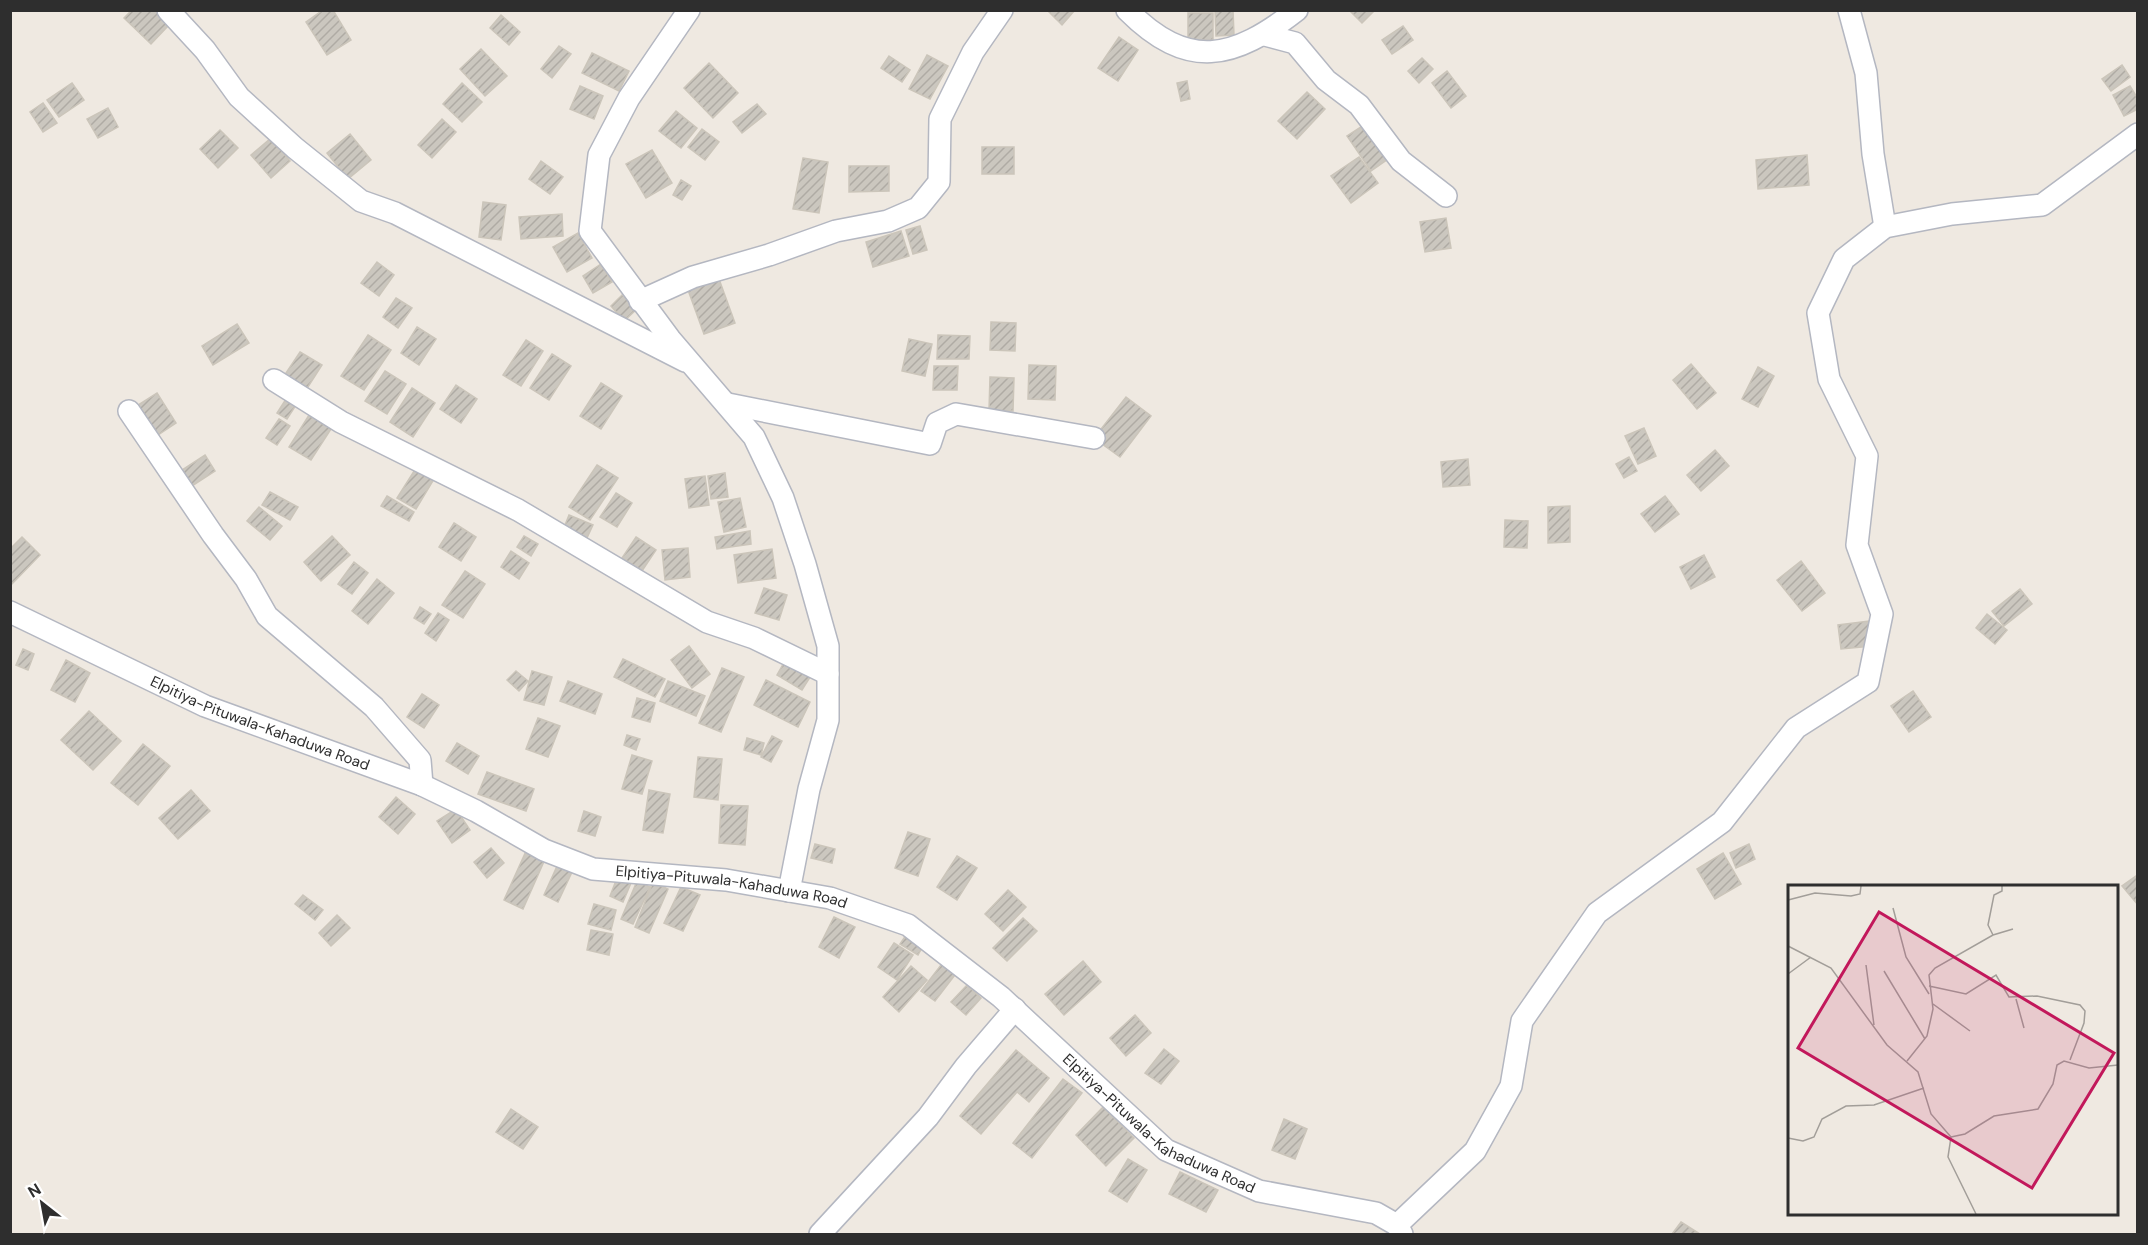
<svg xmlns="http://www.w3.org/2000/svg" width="2148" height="1245" font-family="'DM Sans',sans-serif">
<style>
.building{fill:url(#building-hatch);stroke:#cbc5ba;stroke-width:1.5}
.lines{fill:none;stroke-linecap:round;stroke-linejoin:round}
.minor-casing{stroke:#b4b7c1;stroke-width:24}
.minor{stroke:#fff;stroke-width:21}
.labels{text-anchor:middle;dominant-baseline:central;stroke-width:4.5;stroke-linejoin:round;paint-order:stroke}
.street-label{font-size:15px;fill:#2e2e2e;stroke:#fff}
.inset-road{fill:none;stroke:#a29e99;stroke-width:1.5}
.view{fill:#c2185b;fill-opacity:0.15;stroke:#c2185b;stroke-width:3}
.inset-edge{fill:none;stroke:#2e2e2e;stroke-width:3}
</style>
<defs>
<pattern id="building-hatch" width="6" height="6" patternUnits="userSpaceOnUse" patternTransform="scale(1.5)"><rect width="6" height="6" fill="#cbc7bf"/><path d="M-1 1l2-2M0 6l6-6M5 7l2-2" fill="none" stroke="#afaba4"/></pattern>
</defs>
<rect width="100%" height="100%" fill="#efe9e1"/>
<!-- building -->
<path class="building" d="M132,10h23l14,15 -18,19 -27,-26z
M323,10h10l18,30 -24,15 -21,-33z
M1047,10h28l-13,15z
M1215,10h18l1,25 -18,1z
M1349,10h26l-13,13z
M1188,13h25v27h-25z
M501,15l19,17 -11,13 -19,-17z
M1403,26l10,14 -21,14 -10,-14z
M1119,37l19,13 -20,31 -20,-13z
M559,46l12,8 -19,24 -11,-9z
M481,49l26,27 -22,20 -25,-27z
M592,53l37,18 -10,20 -37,-18z
M927,55l21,11 -18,33 -21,-10z
M889,56l21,14 -8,12 -21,-14z
M1422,58l11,11 -14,14 -11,-12z
M709,63l29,30 -25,25 -29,-30z
M2122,65l8,12 -19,14 -9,-12z
M1447,71l19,25 -15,12 -19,-25z
M1187,81l3,18 -9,2 -4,-18z
M72,83l12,17 -25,17 -12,-17z
M462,83l20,19 -20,20 -19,-18z
M580,86l23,10 -9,23 -24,-10z
M2130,86l8,13v10l-14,7 -11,-21z
M1307,92l18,17 -28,30 -19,-18z
M43,103l14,20 -14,9 -13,-20z
M757,104l9,10 -24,19 -9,-11z
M108,108l10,19 -20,11 -11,-19z
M676,111l21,17 -16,20 -22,-17z
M442,119l14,13 -24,26 -14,-13z
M1367,123l24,34 -20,14 -24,-35z
M702,129l17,13 -14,18 -17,-13z
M220,130l18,18 -20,20 -18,-19z
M350,134l21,26 -23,19 -21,-26z
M271,138l19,23 -19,17 -20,-23z
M982,147h32v27h-32z
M652,150l20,33 -26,15 -20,-34z
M1807,155l2,30 -51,4 -2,-29z
M1359,157l19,26 -27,20 -20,-27z
M803,158l25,4 -9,51 -26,-4z
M541,161l22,16 -13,17 -21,-15z
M849,166h40v25l-40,1z
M681,180l10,6 -9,14 -9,-5z
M483,202l23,3 -5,35 -22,-3z
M562,214l1,22 -42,3 -2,-22z
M1446,218l5,30 -26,4 -5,-30z
M920,226l7,24 -14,4 -7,-24z
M901,231l8,25 -36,11 -7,-25z
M578,233l14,25 -25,14 -14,-25z
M377,262l17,13 -15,21 -18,-13z
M601,264l11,18 -19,11 -10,-17z
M719,279l16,44 -31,11 -16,-44z
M623,294l14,15 -13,12 -13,-15z
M396,298l16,10 -14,20 -15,-11z
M991,322l25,1 -1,28 -25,-1z
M237,324l12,19 -36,22 -11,-19z
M417,327l19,12 -17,26 -18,-12z
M368,335l23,15 -27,40 -23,-14z
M938,335l32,1 -1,23h-32z
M909,339l23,5 -7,32 -23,-5z
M526,340l17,11 -22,35 -18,-11z
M300,352l22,13 -16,25 -22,-14z
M552,354l19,12 -22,34 -19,-12z
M1691,364l25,29 -19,16 -24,-29z
M1029,365l27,1 -1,34 -27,-1z
M934,366h24l-1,24h-24z
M1758,367l16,9 -16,31 -16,-8z
M385,371l21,13 -19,30 -22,-13z
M990,377l24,1 -1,33 -24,-1z
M601,383l21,13 -21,33 -21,-13z
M456,385l21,14 -16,24 -21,-14z
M412,388l23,15 -22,34 -23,-15z
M157,393l19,30 -21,14 -20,-30z
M1126,397l25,19 -31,41 -26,-19z
M286,399l10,6 -9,14 -10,-6z
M309,415l22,14 -20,31 -22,-13z
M279,419l11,7 -13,19 -11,-7z
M1644,428l12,28 -18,8 -13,-28z
M1715,450l14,16 -28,25 -14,-16z
M205,455l10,16 -26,17 -10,-16z
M1629,457l8,14 -13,7 -8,-14z
M1468,459l2,26 -27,2 -2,-25z
M597,465l21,13 -28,42 -21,-13z
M416,468l18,11 -18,30 -19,-11z
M725,473l3,24 -17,2 -3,-23z
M705,476l4,29 -20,3 -4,-29z
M270,492l28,15 -8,13 -28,-15z
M616,493l16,10 -15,24 -17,-10z
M387,496l27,16 -5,9 -28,-15z
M1665,496l14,18 -24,18 -14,-18z
M740,498l6,29 -22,5 -6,-30z
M1570,506v36l-22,1v-36z
M259,507l23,19 -12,14 -23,-19z
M569,515l24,10 -7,15 -23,-10z
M1505,520l23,1 -1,27 -23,-1z
M454,523l22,14 -15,24 -22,-14z
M750,531l1,13 -34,5 -2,-12z
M332,536l18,19 -29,26 -17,-19z
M524,536l14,8 -7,12 -14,-9z
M22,537l18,18 -29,30 -1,-36z
M636,537l20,13 -14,21 -20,-13z
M688,548l2,29 -25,3 -3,-30z
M772,549l4,29 -38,5 -4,-28z
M511,551l18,12 -10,16 -18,-12z
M1704,555l11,22 -24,12 -11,-22z
M1801,561l24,32 -23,18 -25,-31z
M354,562l14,11 -16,21 -14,-10z
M465,571l20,13 -22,34 -21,-13z
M377,579l17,14 -26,31 -16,-13z
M764,588l23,7 -8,25 -24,-7z
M2020,589l12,15 -28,22 -12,-15z
M420,607l11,7 -7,10 -10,-6z
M438,613l11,7 -13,21 -11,-8z
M1987,614l20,16 -12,14 -19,-16z
M1869,621l3,25 -31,3 -3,-24z
M689,646l21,28 -18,14 -21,-28z
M23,649l11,5 -6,16 -12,-5z
M623,659l42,20 -10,18 -41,-20z
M786,659l26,15 -10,16 -25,-15z
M66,660l24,13 -15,29 -24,-12z
M722,668l22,9 -23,55 -22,-9z
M516,671l12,10 -9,10 -12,-11z
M532,671l20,6 -8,28 -20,-5z
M766,680l44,22 -12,25 -44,-22z
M568,681l34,13 -7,20 -35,-13z
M668,681l37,15 -9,20 -36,-15z
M1913,691l18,26 -22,15 -18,-26z
M422,694l17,11 -15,23 -17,-11z
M637,698l18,5 -5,19 -18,-5z
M89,711l32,30 -28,29 -32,-30z
M538,718l22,8 -12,31 -22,-8z
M627,735l13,4 -4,11 -12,-5z
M772,736l10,5 -11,21 -10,-5z
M747,738l17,5 -3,12 -17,-5z
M457,743l22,13 -11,18 -22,-13z
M143,744l27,22 -32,39 -27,-22z
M632,755l20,6 -10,33 -20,-5z
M698,757l24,2 -4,41 -24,-3z
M487,772l47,17 -8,22 -48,-17z
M191,790l19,21 -32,28 -19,-21z
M649,790l21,4 -7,39 -20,-3z
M396,797l19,17 -17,20 -19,-17z
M721,805l27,1 -3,39 -26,-2z
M456,809l14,21 -18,13 -15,-22z
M584,811l17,6 -6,19 -17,-5z
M908,832l22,7 -12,37 -23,-8z
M815,844l20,5 -3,14 -21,-5z
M1749,844l6,15 -19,9 -6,-15z
M491,848l13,15 -17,15 -13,-16z
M527,849l19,8 -23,52 -19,-9z
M1723,853l18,31 -26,15 -18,-30z
M957,856l20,12 -20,32 -20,-13z
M558,864l15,6 -15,32 -14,-7z
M2136,876l2,2v27l-16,-19z
M617,878l14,5 -8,19 -13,-6z
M637,881l13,6 -17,37 -12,-5z
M653,882l15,7 -19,44 -14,-6z
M681,887l19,8 -17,36 -19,-8z
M1008,890l18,17 -23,24 -18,-17z
M303,895l20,15 -8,10 -20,-16z
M594,904l22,6 -5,20 -23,-6z
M337,915l13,13 -19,18 -12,-13z
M834,917l21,10 -16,31 -20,-11z
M1023,918l14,13 -30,30 -14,-13z
M591,930l22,4 -4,21 -22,-5z
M906,935l17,11 -5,9 -18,-11z
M894,943l19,12 -16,25 -19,-13z
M1083,961l18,21 -37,33 -19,-21z
M941,965l14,10 -20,26 -14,-10z
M911,966l16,14 -28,32 -16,-15z
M967,985l14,13 -15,17 -15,-13z
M1135,1015l16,18 -25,23 -16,-18z
M1164,1049l15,12 -18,23 -16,-11z
M1016,1050l33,28 -20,24 -12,-10 -36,42 -21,-18z
M1063,1079l19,14 -50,65 -19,-15z
M1103,1107l31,31 -28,28 -30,-31z
M511,1109l27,18 -15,22 -27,-17z
M1284,1119l23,10 -12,30 -23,-9z
M1128,1159l19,11 -20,32 -18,-11z
M1180,1172l38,18 -12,22 -37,-18z
M1681,1222l19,12h-28z"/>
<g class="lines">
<defs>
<g id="minor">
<path d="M168,10l37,40 34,47 56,51 66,53 34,12 290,148"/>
<path d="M689,10l-60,88 -30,57 -9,76 80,108 84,98 29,61 22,66 23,82v74l-19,69 -20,102"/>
<path d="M1127,10c61,61 106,50 170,0"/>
<path d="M1849,10l17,63 7,81 12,73"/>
<path d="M1265,35l30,8 31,37 33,25 42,56 45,35"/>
<path d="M640,301l53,-24 76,-22 67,-24 52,-10 30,-13 21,-26 1,-63 33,-67 29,-42"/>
<path d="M274,380l67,42 177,88 189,112 47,16 74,36"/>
<path d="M728,404l202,40 7,-21 19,-9 138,24"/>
<path d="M129,411l84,124 33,44 21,37 107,91 46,53 2,25"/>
<path id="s1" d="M10,612l195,94 217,79 54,26 68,39 49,19 133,11 104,18 78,27 93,72 165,153 93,41 117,22 21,12 5,9"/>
<path d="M1397,1225l78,-74 36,-65 11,-65 75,-108 125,-91 74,-94 72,-46 14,-68 -25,-69 10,-89 -38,-77 -11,-66 26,-54 41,-32 67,-13 90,-9 96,-71"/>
<path d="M820,1234l108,-117 38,-51 49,-57"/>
</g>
</defs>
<!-- minor casing -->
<use href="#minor" class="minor-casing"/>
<!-- minor -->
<use href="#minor" class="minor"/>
</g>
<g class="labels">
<!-- street labels -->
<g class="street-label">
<text stroke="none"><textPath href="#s1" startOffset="274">Elpitiya-Pituwala-Kahaduwa Road</textPath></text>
<text stroke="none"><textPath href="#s1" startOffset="778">Elpitiya-Pituwala-Kahaduwa Road</textPath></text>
<text stroke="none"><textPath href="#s1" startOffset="1282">Elpitiya-Pituwala-Kahaduwa Road</textPath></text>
</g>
</g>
<!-- overview -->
<g transform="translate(1788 885)">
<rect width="330" height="330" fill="#efe9e1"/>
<path class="inset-road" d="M0,15l27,-7 36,3 9,-2 1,-8M105,23l13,49 23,37M205,50l-5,-10 6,-30 8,-4v-5M0,61l43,22 56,77 31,27 13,42 20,23 -3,20 28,57M78,80l8,60M96,86l41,68M0,89l23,-17M141,101l37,8 30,-19 13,22 28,-1 43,9 5,6 -1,12 -14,37M228,114l8,29M145,119l37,27M119,176l20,-25 6,-27 -4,-34 6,-7 58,-33 20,-6M163,252l14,-3 29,-18 44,-7 15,-25 4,-19 7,-4 25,7 29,-3M0,253l15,3 11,-4 8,-18 24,-13 28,-1 50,-17"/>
<path class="view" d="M91,27l235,141 -82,135 -234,-140z"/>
<rect width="330" height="330" class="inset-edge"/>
</g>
<!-- border -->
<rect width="2148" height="1245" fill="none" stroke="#2e2e2e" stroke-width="24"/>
<!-- north arrow -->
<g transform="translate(42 1203) rotate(329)" stroke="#ffffff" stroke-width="4.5" paint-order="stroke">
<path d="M0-4.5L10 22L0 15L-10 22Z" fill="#2e2e2e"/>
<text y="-9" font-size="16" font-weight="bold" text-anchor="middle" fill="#2e2e2e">N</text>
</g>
</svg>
